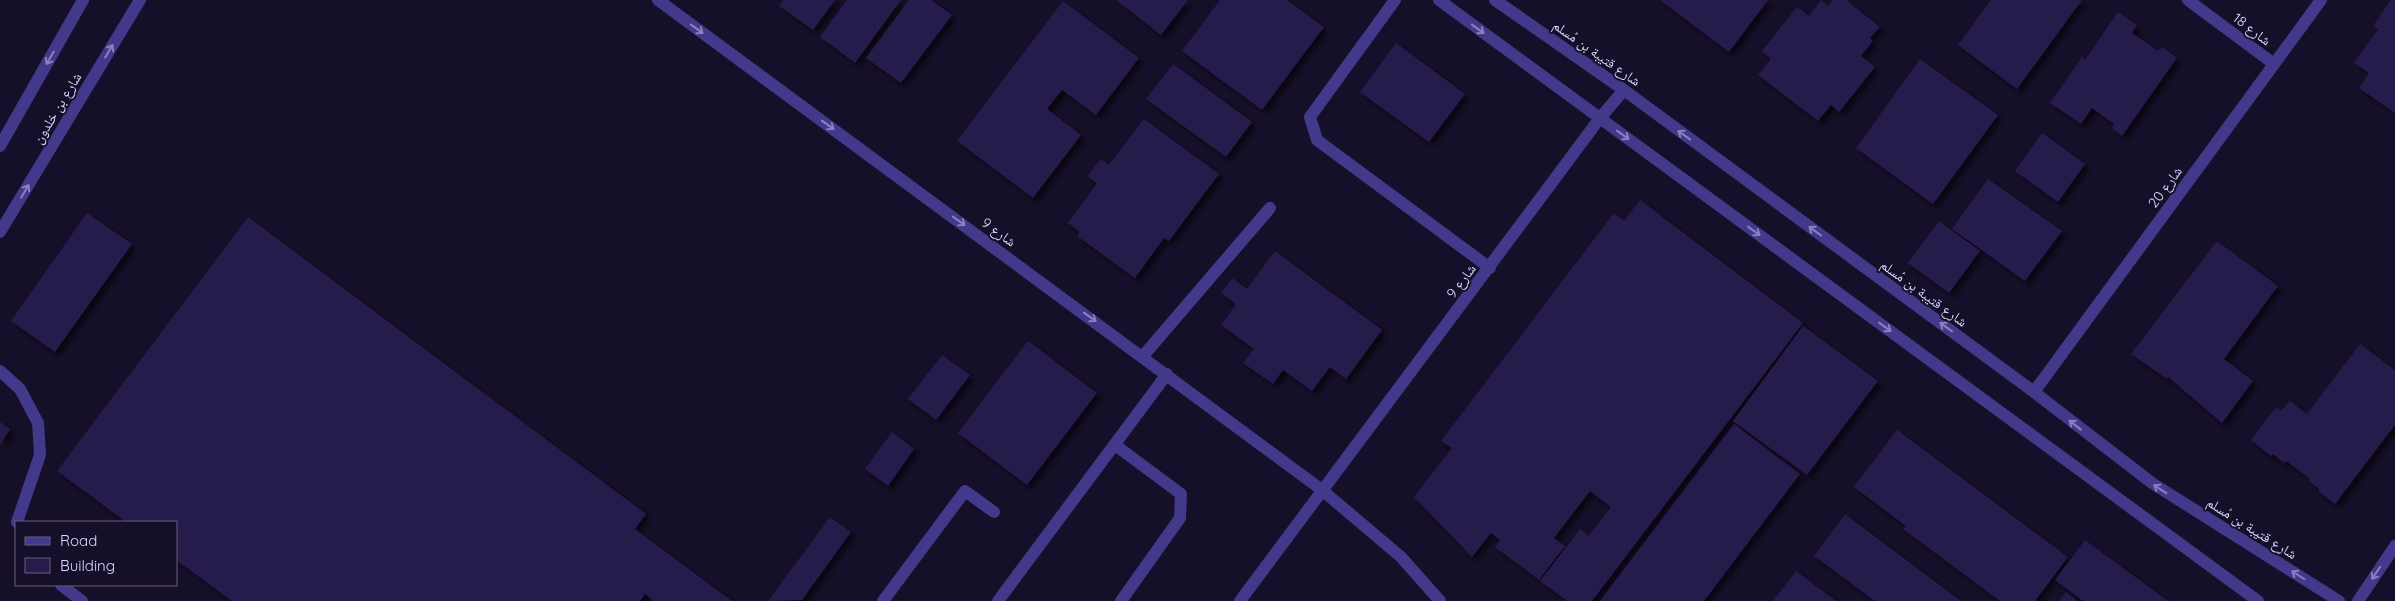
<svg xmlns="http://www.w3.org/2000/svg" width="2395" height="601" font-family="Quicksand,'Noto Naskh Arabic',sans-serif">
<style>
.building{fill:#281b4b;filter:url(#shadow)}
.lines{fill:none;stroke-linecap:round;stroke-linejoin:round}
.minor{stroke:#42398a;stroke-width:12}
.oneway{stroke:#8981bf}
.labels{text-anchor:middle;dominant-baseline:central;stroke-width:4;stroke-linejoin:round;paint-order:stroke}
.street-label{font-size:14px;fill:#dfd8ff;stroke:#160f29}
</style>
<defs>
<filter id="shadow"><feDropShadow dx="4.5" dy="4.5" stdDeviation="2.5" flood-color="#0009"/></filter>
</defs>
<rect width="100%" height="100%" fill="#160f29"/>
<!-- building -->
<path class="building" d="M783,0h52l-22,30 -34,-24z
M847,0h54l-46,63 -35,-26z
M909,0h22l21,15 -51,68 -35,-25z
M1116,0h72l-27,35z
M1220,0h67l37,27 -62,83 -80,-59z
M1660,0h108l-39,52z
M1821,0l7,6 5,-6h13l34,27 -10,11 3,3 -12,15 14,11 -36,45 -8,-7 -13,16 -60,-46 13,-16 -9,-8 35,-44 12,9z
M1991,0h91l-65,89 -59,-44z
M2391,0h4v113l-36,-25 10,-15 -15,-10 24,-34 -5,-3z
M1063,1l76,57 -43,57 -34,-25 -15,19 34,26 -48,63 -76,-57z
M2118,12l19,13 -5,8 26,18 4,-4 15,11 -55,78 -10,-8 2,-4 -22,-16 -11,16 -31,-21 32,-46 3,3z
M1396,43l69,51 -36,48 -69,-50z
M1920,59l78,56 -65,89 -77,-56z
M1173,64l79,58 -26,35 -80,-58z
M1144,119l75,55 -50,67 -5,-3 -29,40 -58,-42 3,-4 -12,-9 29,-40 -10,-7 14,-17 8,6z
M2042,133l43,31 -27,38 -43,-31z
M1988,179l74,52 -37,50 -73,-52z
M1640,200l163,123 -211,278h-25l-27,-20 40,-52 9,7 22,-29 -21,-16 -36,47 11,8 -26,34 -44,-33 5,-7 -9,-7 -19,24 -58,-60 38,-49 -11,-7 173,-228 10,8z
M87,213l45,31 -77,108 -44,-31z
M248,217l398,297 -11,15 97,72h-78l-9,-7 -5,7h-408l-56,-41v-38h-50l-69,-51z
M1939,221l41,30 -31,42 -41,-30z
M2217,241l61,45 -54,73 29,22 -31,42 -54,-46 -1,2 -36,-25z
M1275,251l107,79 -36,49 -16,-12 -18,24 -29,-21 -10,14 -30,-21 11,-14 -33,-24 15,-21 -15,-11 11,-15 15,11z
M1803,326l75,55 -71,94 -74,-54z
M1028,341l69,52 -70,92 -69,-52z
M2360,344l35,26v55l-60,79 -17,-13 1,-2 -10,-8 1,-2 -24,-18 -2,2 -11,-9 -2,2 -20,-16 25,-33 5,4 9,-10 17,13z
M942,355l28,20 -34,45 -28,-21z
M0,422l10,7 -10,16z
M1734,424l66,50 -96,127h-104z
M1897,430l171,127 -33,44h-35l-97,-72 3,-3 -52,-39z
M892,432l22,17 -26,37 -23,-17z
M1845,514l116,87h-86l-61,-45z
M830,517l21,15 -49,68 -34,1z
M2085,540l83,61h-85l-28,-21z
M1796,571l40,30h-63z
M2066,592l12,9h-19z"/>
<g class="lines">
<!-- minor -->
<path class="minor" d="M658,0l664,490 79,67 39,44
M1395,0l-85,117 7,23 173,128
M1439,0l819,601
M1495,0l129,90 410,302 118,91 187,118
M2188,0l86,64
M0,146l83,-146
M0,232l140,-232
M1143,356l127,-148
M0,371l20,18 18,34 2,32 -23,67
M2034,392l287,-392
M1115,445l66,49 -1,24 -59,83
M61,585l21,16
M883,601l82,-110 29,21
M998,601l169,-227
M1240,601l360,-483 24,-28
M2358,601l37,-55"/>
</g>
<!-- one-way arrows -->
<defs><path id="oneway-shaft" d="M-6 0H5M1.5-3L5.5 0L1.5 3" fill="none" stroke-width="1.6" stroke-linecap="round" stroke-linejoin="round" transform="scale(1.25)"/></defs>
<g class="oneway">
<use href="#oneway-shaft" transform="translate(697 29) rotate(36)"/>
<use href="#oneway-shaft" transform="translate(1478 29) rotate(36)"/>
<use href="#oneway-shaft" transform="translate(109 51) rotate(-59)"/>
<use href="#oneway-shaft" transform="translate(50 58) rotate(120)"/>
<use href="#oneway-shaft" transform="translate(828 125) rotate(36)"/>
<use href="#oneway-shaft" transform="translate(1623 135) rotate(36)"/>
<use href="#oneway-shaft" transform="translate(1684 135) rotate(-144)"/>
<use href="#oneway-shaft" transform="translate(25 191) rotate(-59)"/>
<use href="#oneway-shaft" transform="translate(959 221) rotate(36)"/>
<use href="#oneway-shaft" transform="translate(1754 231) rotate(36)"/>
<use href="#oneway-shaft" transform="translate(1815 231) rotate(-144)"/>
<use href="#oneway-shaft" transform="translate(1090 317) rotate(36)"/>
<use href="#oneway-shaft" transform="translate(1885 327) rotate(36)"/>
<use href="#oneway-shaft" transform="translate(1946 327) rotate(-144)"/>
<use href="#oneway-shaft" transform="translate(2075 425) rotate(-142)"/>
<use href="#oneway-shaft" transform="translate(2160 489) rotate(-147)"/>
<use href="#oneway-shaft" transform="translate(2376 573) rotate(124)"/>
<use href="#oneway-shaft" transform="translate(2298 575) rotate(-148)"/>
</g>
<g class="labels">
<!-- street labels -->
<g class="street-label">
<text transform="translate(2252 29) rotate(37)">شارع 18</text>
<text transform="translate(1597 53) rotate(35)">شارع قتيبة بن مُسلم</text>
<text transform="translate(57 108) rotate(-59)">شارع بن خلدون</text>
<text transform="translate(2165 187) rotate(-54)">شارع 20</text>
<text transform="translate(999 232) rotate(36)">شارع 9</text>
<text transform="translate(1461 281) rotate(-53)">شارع 9</text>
<text transform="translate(1924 293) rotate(36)">شارع قتيبة بن مُسلم</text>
<text transform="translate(2252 528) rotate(32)">شارع قتيبة بن مُسلم</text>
</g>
</g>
<!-- legend -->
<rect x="15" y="521" width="162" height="65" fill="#160f29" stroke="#665f7f"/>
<rect x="25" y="537" width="25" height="8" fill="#42398a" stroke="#665f7f"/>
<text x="60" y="546" font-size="15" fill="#dfd8ff">Road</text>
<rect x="25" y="558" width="25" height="15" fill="#281b4b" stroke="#665f7f"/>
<text x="60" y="571" font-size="15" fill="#dfd8ff">Building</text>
</svg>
